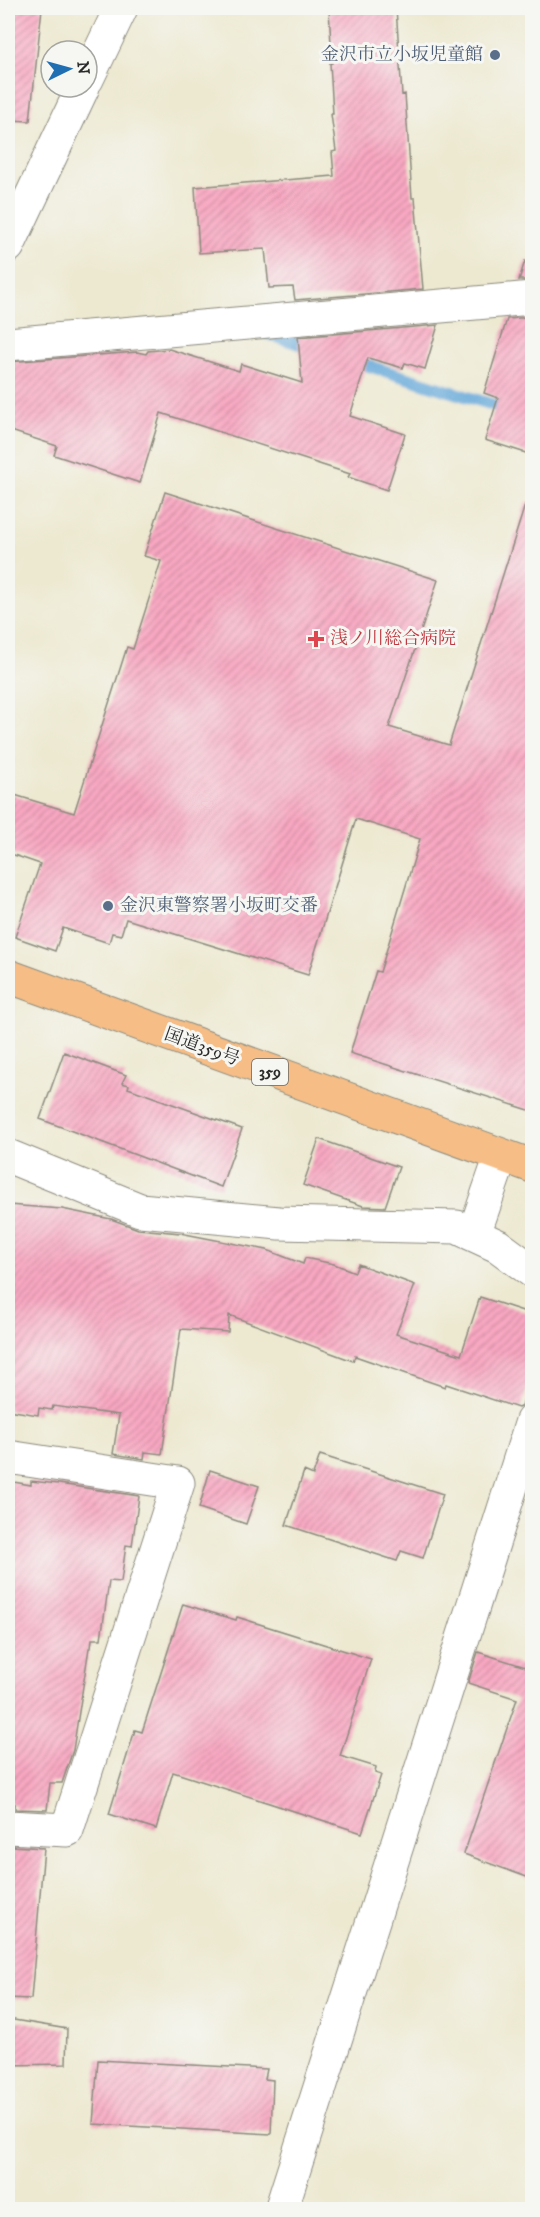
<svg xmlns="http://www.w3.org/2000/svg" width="540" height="2217" font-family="'IM FELL DW Pica','Noto Serif JP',serif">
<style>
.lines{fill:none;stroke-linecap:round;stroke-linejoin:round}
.stream{stroke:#64a7d9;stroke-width:12}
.building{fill:url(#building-hatch)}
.minor-casing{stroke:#8c8a7e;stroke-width:35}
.tertiary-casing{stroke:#8c8a7e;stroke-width:35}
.trunk-casing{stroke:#8c8a7e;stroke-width:35}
.minor{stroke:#fff;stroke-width:33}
.tertiary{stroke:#fff;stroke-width:33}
.trunk{stroke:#f6be86;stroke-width:33}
.service-dot{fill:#5c6f8a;stroke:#f6f6f2;stroke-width:2}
.health-dot{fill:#e0444e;stroke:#f6f6f2;stroke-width:2}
.labels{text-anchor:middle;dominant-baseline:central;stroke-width:6;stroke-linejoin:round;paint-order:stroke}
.shield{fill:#f6f6f2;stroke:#686867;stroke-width:1.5}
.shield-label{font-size:16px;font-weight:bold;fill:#2b2b2b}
.service-label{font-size:18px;fill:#4e5e75;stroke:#f6f6f2;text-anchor:end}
.health-label{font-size:18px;fill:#be3a42;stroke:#f6f6f2;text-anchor:start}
.street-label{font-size:18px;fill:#2b2b2b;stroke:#f6f6f2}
</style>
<defs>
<pattern id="building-hatch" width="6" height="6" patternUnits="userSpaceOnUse" patternTransform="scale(1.5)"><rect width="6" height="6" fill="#f9a8c2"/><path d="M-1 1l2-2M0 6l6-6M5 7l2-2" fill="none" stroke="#ca899e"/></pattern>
</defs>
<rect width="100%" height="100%" fill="#f6f6f2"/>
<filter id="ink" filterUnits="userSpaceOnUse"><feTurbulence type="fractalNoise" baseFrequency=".0167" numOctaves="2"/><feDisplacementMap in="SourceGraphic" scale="12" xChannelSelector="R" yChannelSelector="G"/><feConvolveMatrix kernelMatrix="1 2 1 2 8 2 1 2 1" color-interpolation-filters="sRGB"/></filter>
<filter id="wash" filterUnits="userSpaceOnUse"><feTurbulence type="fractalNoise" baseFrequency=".008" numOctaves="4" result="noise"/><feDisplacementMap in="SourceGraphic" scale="24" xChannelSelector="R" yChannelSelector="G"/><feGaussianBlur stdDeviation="1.35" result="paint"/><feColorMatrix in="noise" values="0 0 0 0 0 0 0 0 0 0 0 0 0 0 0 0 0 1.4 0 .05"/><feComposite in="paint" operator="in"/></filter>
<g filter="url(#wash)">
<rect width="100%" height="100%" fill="#ede9d1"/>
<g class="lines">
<!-- stream -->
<path class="stream" d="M264,333l49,15
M350,360l182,57"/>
</g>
<g id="blocks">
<!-- building -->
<path class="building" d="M8,8h34l-12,113 -22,-1z
M329,8h67l6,87 3,-1 7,104h3l8,91 -128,11 -2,-13 -24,1 -4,-39 -66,4 -4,-66 139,-11 -2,-24 4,-1 -5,-37h2l-3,-51h2z
M525,261l7,2v17h-13z
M532,317v138l-47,-15 13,-42 -14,-5 23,-74z
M438,325l-13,44 -20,-6 -2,5 -35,-10 -18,58 55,18 -18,56 -39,-13 2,-3 -189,-61 -21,70 -86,-28 3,-9 -49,-16v-68l129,-10 9,2 2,-3 21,-2 70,22 2,-7 61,19 -4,-46z
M165,492l273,88 -49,147 60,18 77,-243 6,1v608l-182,-58 26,-82 4,1 40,-133 -64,-20 -48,156 -182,-56 -5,16 -9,-2 -3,10 -46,-15 -8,23 -40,-14 25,-73 -32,-11v-60l66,20 53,-166 6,2 28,-88 -17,-5z
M64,1052l62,23 -4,8 7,2 -1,3 114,41 -21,58 -181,-68z
M319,1139l80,28 -14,40 -22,-1 -60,-21z
M8,1205l54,4 49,10 27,10 42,4 87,17 36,14 2,-6 29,6 21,8 3,-8 57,21 -19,49 65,21 19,-58 52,17v58l-10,34 -4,2 -72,-24 -1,3 -90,-31 -2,5 -124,-46 -1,17 -47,-3 -19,125 -17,-2 -1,7 -31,-5 6,-39 -66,-9 -1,4 -13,-2 -1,7 -30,-5z
M320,1455l123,39 -20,64 -22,-7 -4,10 -111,-36 18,-54 9,4z
M210,1470l49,16 -13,38 -47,-16z
M8,1481l23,4v-4l28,3 80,12 -7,50 -6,-1 -5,37 -12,-1 -8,58h-9l-1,9h-2l-16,102 -11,33h-12l-3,27 -32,-1v-5h-7z
M183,1604l53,16 1,-3 134,42 -31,97 36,11 -1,6 6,2 -19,58 -189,-61 -17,57 -47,-15 26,-84 7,2z
M478,1652l54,17v210l-68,-25 53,-155 -49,-16z
M11,1846l33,2 -13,151 -23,-1v-119z
M8,2019l59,10 -1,35 -58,1z
M98,2060l169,9 -2,10 8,1 -2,54 -178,-10z"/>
</g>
</g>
<g filter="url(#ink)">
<use href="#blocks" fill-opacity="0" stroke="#8c8a7e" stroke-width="1.5"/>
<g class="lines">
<defs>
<path id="minor" d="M87,79l34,-71
M8,246l75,-159
M8,344l524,-46
M474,1234l27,-78
M8,1457l170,26 -111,347 -59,-3
M281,2210l251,-789"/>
<path id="tertiary" d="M8,1156l132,54 139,13 178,4 41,19 34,25"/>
<path id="trunk" d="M8,976l524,190"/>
</defs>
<!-- minor casing -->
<use href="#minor" class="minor-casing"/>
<!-- tertiary casing -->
<use href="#tertiary" class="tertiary-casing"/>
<!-- trunk casing -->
<use href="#trunk" class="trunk-casing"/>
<!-- minor -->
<use href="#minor" class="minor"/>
<!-- tertiary -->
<use href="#tertiary" class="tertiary"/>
<!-- trunk -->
<use href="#trunk" class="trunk"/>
</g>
</g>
<!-- markers -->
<g class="service-dot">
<circle cx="495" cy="55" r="6"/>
<circle cx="108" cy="906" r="6"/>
</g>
<path class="health-dot" d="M313 630h6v6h6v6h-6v6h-6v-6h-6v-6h6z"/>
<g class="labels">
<!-- shield labels -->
<rect class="shield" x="252" y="1059" width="36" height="26" rx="4.5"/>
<g class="shield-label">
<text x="270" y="1072">359</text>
</g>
<!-- service labels -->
<g class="service-label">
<text x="483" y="55">金沢市立小坂児童館</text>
<text x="120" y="906" text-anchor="start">金沢東警察署小坂町交番</text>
</g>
<!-- health labels -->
<g class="health-label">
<text x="330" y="639">浅ノ川総合病院</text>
</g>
<!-- street labels -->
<g class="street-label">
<text transform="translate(202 1047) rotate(20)">国道359号</text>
</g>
</g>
<!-- margin -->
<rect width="540" height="2217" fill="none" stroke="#f6f6f2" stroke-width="30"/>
<!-- north arrow -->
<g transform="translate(69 69) rotate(85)"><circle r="28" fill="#f6f6f2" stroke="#a5a5a2" stroke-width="1.5"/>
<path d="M0-4.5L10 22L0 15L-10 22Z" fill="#1f6fb2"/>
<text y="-9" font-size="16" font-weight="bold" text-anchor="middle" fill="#2b2b2b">N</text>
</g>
</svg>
